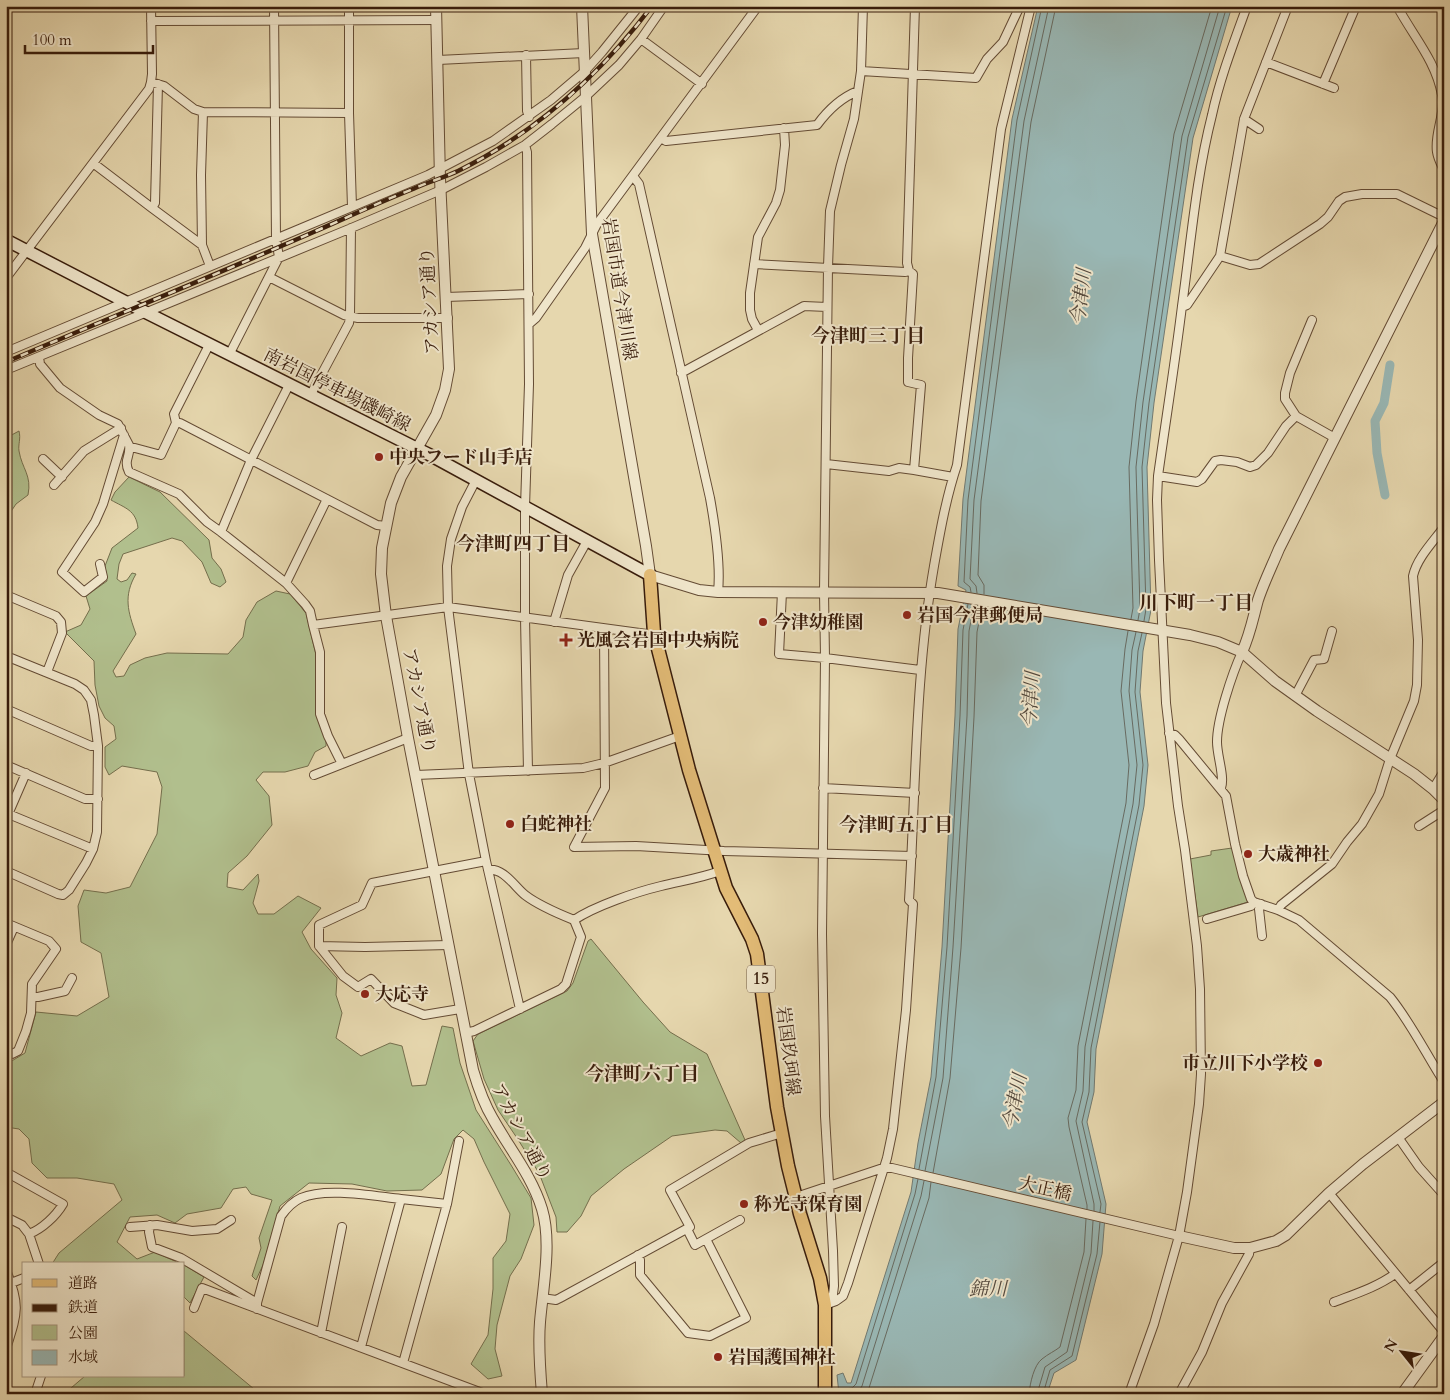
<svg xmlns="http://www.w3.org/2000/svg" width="1450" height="1400" font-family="Cardo,'Noto Serif JP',serif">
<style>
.green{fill:#b1bf8d;stroke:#746e4c}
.water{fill:#99b7b4;stroke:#727970}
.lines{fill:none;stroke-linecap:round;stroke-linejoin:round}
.shore{stroke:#686a60;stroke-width:1}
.canal{stroke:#99b7b4;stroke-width:9}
.minor-casing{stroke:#644b34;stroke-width:10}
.tertiary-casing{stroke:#644b34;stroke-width:12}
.secondary-casing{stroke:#381c0b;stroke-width:14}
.primary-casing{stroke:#381c0b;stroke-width:15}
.minor{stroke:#efe5ca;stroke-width:8}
.tertiary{stroke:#efe5ca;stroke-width:10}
.secondary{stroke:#efe5ca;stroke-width:11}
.primary{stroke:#e3bc77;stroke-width:12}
.rail-casing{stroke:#381c0b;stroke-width:4.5}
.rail{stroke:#efe5ca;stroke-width:2.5;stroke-dasharray:8;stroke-linecap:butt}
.poi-dot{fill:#8f2418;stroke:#efe5ca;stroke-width:2}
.labels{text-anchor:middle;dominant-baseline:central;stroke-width:4;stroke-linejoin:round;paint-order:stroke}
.shield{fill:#efe5ca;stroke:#6f5844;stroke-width:1}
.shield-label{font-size:16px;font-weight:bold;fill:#381c0b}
.street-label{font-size:18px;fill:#381c0b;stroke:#efe5ca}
.poi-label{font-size:18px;font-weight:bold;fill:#381c0b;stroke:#efe5ca;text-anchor:start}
.water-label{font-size:19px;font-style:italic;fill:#554a3e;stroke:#efe5ca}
.neighbourhood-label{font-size:19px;font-weight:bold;fill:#381c0b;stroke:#efe5ca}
</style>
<rect width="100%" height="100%" fill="#e6d7ae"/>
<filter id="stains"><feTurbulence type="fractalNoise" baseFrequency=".004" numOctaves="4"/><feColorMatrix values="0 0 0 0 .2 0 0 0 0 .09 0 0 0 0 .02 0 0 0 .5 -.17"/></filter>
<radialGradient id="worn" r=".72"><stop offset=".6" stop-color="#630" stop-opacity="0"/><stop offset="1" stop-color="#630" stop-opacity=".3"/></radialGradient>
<!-- green -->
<path class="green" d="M19,431c2,8 -1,13 0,20 3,18 13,24 9,44l-12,9 -8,12 -2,-2v-76z
M129,477l31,15 49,48 3,18 9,11 5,13 -6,5 -9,-4 -9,-21 -20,-21 -10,-3 -49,16 -4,10 -2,15 4,3 6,-2 5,-7 4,1c-13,22 -8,38 0,60l-23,37 3,6 8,-1 6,-11 15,-7 22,-5 61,1 15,-17 3,-17 11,-18 19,-11 14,3 16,19 10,42 3,59 7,23v9l-11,6 -7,14 -23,6h-22l-7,8 13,16 3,29 -25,31 -19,17 -1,14 16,3 15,-16 1,7 -6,22 5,11h16l24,-18 23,12 -19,24 9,17 26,29 -1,17 6,18 -6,25 25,18 29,-13 12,3 10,40 14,-1 16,-59 11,2 7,35 16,47 35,55 20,33 3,27 -13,34 -11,17 -13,49 -2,24 7,27 -14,3 -17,-15 17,-29 5,-46v-31l13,-17 4,-27 -26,-52 -10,-23 -11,-9 -9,9 -13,35 -19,16 -35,1 -35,-7 -43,-1 -29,23 -17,59 -7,15 -4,-4 9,-28 -2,-10 13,-38 -21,-6 -5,-7 -13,2 -12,19 -34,6 -12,9 -18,-8 -27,2 -13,25 20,17 18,-7 26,12h-129l7,-11 63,-53 -8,-16 -37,-6h-30l-15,-15 -3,-24 -10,-10 -13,-2v-68l4,3 15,-9 11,-41 41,4 32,-19 -8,-44 -20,-11 -3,-36 6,-16 22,3 24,-6 27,-53 5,-47 -5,-15 -35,-6 -13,9 -4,-8v-20l11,-8 -2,-13 -9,-8 -6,-12 -4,-21 -1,-24 -29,-29 16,-7 9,-16 -4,-13 21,-15 -2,-15 7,-18 26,-20c-2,-18 -13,-20 -27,-28l4,-8z
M1232,848l16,54 -50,15 -8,-58 21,-4v-4z
M591,939l52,63 27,30 37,22 38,86 -4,3 -14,-12 -12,-1 -43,6 -48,33 -33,27 -10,20 -14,16h-10l-1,-15 -17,-44 -22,-35 -19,-28 -14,-31 -11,-38 5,-7 89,-43 6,-8 15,-42z
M184,1265l20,12 -14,26 -6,-6z
M184,1331l76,63h-196l21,-18h99z"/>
<!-- water -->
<path class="water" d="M1038,6h194l-39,132 -39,265 -7,64 4,143 -8,41 -3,41 8,73 -4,41 -48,243 -2,43 -7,30 19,82 -4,50 -26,106 -22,13 -7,21h-208l-2,-19 6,-2 4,10h4l60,-191 7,-49 13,-66 11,-130 13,-231 3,-87 8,-39 -8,-4 5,-87 49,-380z"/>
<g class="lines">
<!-- shore -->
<path class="shore" d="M971,592l-1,-5 -6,-5 4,-82 49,-380 25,-114
M977,593l-1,-7 -6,-7 4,-79 50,-379 25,-115
M984,594v-9l-6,-10 3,-74 50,-379 25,-116
M1131,619l2,-11 -4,-141 7,-66 38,-267 38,-128
M1138,620l2,-11 -4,-142 7,-65 39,-266 38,-130
M1144,621l2,-12 -4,-142 7,-64 39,-266 39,-131
M919,1169l17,-92 11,-130 13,-231 3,-86 5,-26
M925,1171l18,-93 10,-131 14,-231 2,-85 5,-26
M933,1173l17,-95 11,-130 13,-231 3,-85 5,-25
M1087,1209v-4l-18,-78 -1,-9 8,-28 2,-44 48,-243 3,-38 -8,-74 4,-42 3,-18
M1094,1211v-7l-18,-83 7,-30 2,-44 48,-243 4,-39 -8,-74 3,-41 4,-18
M1100,1212l1,-8 -19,-82 7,-30 2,-44 48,-243 4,-40 -8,-73 3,-41 4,-18
M844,1394l1,-5 7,-1 4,-4 59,-190 3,-15
M854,1394l5,-3 3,-5 59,-190 3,-15
M866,1394l3,-6 60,-190 2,-16
M1029,1394c1,-11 5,-29 13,-35 6,-5 13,-8 18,-12l24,-95 2,-33
M1037,1394l8,-27 22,-15 24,-99 2,-32
M1043,1394l7,-24 22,-14 25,-102 3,-32"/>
<!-- canal -->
<path class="canal" d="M1385,495l-8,-42 -2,-32 9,-18 6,-38"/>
<defs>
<path id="minor" d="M349,6v107l3,94
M1397,6c16,30 39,55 45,89 4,19 -8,38 -5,57 1,7 4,12 7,18
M151,21l286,-1
M641,39l61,45
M526,55l1,56 2,6
M438,60l146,-7
M1266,62l68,26
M861,71l115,7 11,-19 16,-17 17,-36
M151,82l13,4 30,23 9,3 146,1
M1323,84l33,-78
M203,112l-2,63 1,70 8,21
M1244,119l15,10
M661,138l5,3 151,-16c11,-15 23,-27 41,-34
M525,145l2,7 2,232 -4,123v111l3,153
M93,163l59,45 50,37
M633,176l6,8 71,314c5,28 11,66 8,94
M152,208l3,-5 3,-119
M1220,256l30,9 9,-1 61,-40 8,-7 11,-16 6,-4 17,-3h35l47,23
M754,264l151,8 4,-1
M269,277l75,38 14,3h90
M6,278l143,-189 2,-7 1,-8 -1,-68
M446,297l83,-3
M1182,307l5,-2 33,-49 24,-137 44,-113
M1312,320l-22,53 -5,20v6l11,17 39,22
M529,324l7,-6 49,-70 12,-24 161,-218
M758,330l-6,-11 -2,-9v-17l8,-56 18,-34 4,-13 5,-45 -1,-17
M209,345l-35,69 2,9h4l197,102 9,1
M6,352l422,-177 65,-34 58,-41 34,-29 17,-19 37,-46
M229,355l50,-98 -3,-18 -2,-233
M39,357l1,7 20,24 39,27 19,9 11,21c2,12 -6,14 0,27l50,22 28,28 14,10
M6,370l343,-141 92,-39 45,-23 39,-22 27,-21 33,-27 34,-32 22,-26 23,-33
M681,373l123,-67 23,1
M289,385l-38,75 -30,72 65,51 19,21 5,7 3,14 135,-18 199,27 7,-1
M310,396l39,-73 1,-7 1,-88
M130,448h5l26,7 15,-32
M43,459l19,18
M826,464l63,7 10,-3 15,2 39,7
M914,470l7,-85 -13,-3v-24l5,-84 -4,-3 -2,-8 8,-257
M1158,476l39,6 5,-3 13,-18 6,-1 16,2 13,5 6,-2 12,-12 18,-27 10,-10
M476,480l-14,27 -11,32 -4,27 1,41 21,167 17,87 34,148
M54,485l30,-34 37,-23
M100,564l3,13 -19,15 -22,-20 33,-50 8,-18 21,-69
M286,583l41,-84
M782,592l-3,62 46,4 95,12
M6,595l50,21 5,6 1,11 -15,39
M554,622l14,-47 19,-34
M313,625l7,27v62l8,22 14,28
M604,629l1,159 -31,59 62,-1 88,5 188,5
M6,656l69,28 9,6 7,10 3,15 4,31 -1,86 -4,17 -7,14 -17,27 -6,5 -5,-1 -52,-23
M1295,696l19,-36 10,-1 8,-28
M6,709l85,37h7
M1169,733l6,2 4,4 47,57 9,48 8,32 8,23 3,3 24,8 21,10 91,77c21,26 36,57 54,85
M6,765l79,34h13
M314,775l94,-37
M416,775l167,-7 21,-5 76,-27
M823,788l92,5
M1221,788c4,-11 -4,-32 -4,-46 0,-23 15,-68 25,-90
M1433,789l11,-18
M6,813l87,36
M6,819l20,-46
M1419,826l25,-16
M1261,904l-2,5 3,27
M1278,910l3,-5 51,-41 15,-22 15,-18 17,-30 11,-35 24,-58 3,-16 1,-45 -5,-64c4,-18 20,-34 31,-49
M1207,919l44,-13 3,-4
M574,920c21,-14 62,-28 87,-34 20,-5 40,-8 59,-15
M6,923l43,18 7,8 -24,35 -1,29 -5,18 -8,20 -6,3 -6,-2
M6,945l8,-18
M319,946l46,1 84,-2
M32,997h6l27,-6 7,-13
M460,1009l-36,6 -30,-12 -23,-24 -13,8 -15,-11 -24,-30v-21l43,-20 10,-22 114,-22
M465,1033l9,-2 87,-42 5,-5 15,-47 -7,-17c-15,-6 -36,-15 -49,-25 -10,-8 -22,-28 -37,-25
M1398,1137l21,30 25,28
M6,1172l57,32c-7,12 -21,25 -34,30
M1329,1193l115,139
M796,1197l87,-29h9l287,68
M6,1217l16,8 7,9 10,30
M150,1225l-1,7 3,15 29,11 76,45
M130,1227l27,-2 35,6 25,-2 14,-9
M687,1229l8,16 45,-25
M638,1255l2,5v15l48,58 22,3 36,-18 -40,-79
M6,1270c15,36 11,44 0,79
M6,1285l18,-7
M1409,1290l35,-28
M542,1298l14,2 4,-2 130,-71 -20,-37 79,-47 33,-10
M832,1302l2,-16 -1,-35 -8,-135 -3,-182 3,-276 -1,-66 4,-325 2,-56 11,-46 13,-46 7,-48 2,-65
M1334,1302c21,-8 43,-15 61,-28
M825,1305l11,-4 7,-5 5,-13 39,-125 6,-29 13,-119 7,-106 -4,-4c7,-112 6,-224 25,-334 6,-34 12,-68 23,-101l44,-336 30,-123
M194,1308l8,-20 283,106
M257,1309v-6l24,-87c5,-7 11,-14 20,-18 25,-11 72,-2 100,1
M321,1333l21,-106
M361,1347l40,-148 46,5
M403,1363l44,-159 12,-63
M35,1394l6,-18
M1129,1394l25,-70 25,-88 8,-44 12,-88 2,-30 -1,-85 -3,-43 -12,-96 -7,-44 -12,-103 -7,-143 -2,-60 1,-24c8,-57 17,-113 24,-170 9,-64 14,-128 30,-191 8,-37 22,-73 35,-109
M1179,1394l23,-42 20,-49 27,-49 1,-6"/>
<path id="tertiary" d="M436,6l4,173 9,190 -4,21 -9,25 -35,62 -10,26 -9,45 -1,26 5,42 22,122 65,332c5,17 11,34 20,49 16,29 39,57 49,90 10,33 1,78 -2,113 -2,24 0,48 2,72
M582,6l10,228 54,312 4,29 49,15 19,2 220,1 252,42 28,7 24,10 33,29 42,30 97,63 19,15 11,11
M1242,652c8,-17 11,-34 16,-52 6,-18 14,-34 21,-51l165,-328
M1179,1236l55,12h16l26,-7 10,-6 43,-42 34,-29 81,-62
M1402,1394l42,-58"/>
<path id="secondary" d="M6,240l141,73 281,141 222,121"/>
<path id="primary" d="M650,575l4,58 35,137 37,118 26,51 5,15 20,153 11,59 12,48 20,64 5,27v89"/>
</defs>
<!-- minor casing -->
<use href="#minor" class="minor-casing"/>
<!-- tertiary casing -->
<use href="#tertiary" class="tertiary-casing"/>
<!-- secondary casing -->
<use href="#secondary" class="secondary-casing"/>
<!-- primary casing -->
<use href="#primary" class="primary-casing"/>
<!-- minor -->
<use href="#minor" class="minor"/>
<!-- tertiary -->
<use href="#tertiary" class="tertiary"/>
<!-- secondary -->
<use href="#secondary" class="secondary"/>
<!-- primary -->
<use href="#primary" class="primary"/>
<defs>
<path id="rail" d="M6,362c103,-44 207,-86 310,-131 32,-14 64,-29 97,-42 15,-7 30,-11 45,-18 79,-39 141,-95 194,-165"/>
</defs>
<!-- rail casing -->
<use href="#rail" class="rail-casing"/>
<!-- rail -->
<use href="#rail" class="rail"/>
</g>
<!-- markers -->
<g class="poi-dot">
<circle cx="379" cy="457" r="5"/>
<circle cx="907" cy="615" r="5"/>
<circle cx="763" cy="622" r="5"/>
<path d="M563.5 632.5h5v5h5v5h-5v5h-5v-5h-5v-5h5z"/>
<circle cx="510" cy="824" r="5"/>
<circle cx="1248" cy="854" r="5"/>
<circle cx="365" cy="994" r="5"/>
<circle cx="1318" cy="1063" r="5"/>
<circle cx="744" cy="1204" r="5"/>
<circle cx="718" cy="1357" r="5"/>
</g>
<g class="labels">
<!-- shield labels -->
<rect class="shield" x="747" y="965.5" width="28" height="27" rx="4"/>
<g class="shield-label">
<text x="761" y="979">15</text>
</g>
<!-- street labels -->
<g class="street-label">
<text transform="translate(619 289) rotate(81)">岩国市道今津川線</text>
<text transform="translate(430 301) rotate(-93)">アカシア通り</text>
<text transform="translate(337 390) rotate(27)">南岩国停車場磯崎線</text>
<text transform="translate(419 701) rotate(79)">アカシア通り</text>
<text transform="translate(788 1051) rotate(83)">岩国玖珂線</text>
<text transform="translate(521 1132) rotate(62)">アカシア通り</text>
<text transform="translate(1045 1189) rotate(13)">大正橋</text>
</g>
<!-- poi labels -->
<g class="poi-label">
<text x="389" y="457">中央フード山手店</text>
<text x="917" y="615">岩国今津郵便局</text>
<text x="773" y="622">今津幼稚園</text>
<text x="577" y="640">光風会岩国中央病院</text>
<text x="520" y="824">白蛇神社</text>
<text x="1258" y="854">大歳神社</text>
<text x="375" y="994">大応寺</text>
<text x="1308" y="1063" text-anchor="end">市立川下小学校</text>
<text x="754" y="1204">称光寺保育園</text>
<text x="728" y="1357">岩国護国神社</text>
</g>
<!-- water labels -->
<g class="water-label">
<text transform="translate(1081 297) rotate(-83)">今津川</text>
<text transform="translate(1031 700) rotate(-86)">今津川</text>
<text transform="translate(1015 1102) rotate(-79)">今津川</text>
<text x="988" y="1289">錦川</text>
</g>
<!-- neighbourhood labels -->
<g class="neighbourhood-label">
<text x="868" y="336">今津町三丁目</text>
<text x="513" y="544">今津町四丁目</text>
<text x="1196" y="603">川下町一丁目</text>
<text x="896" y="825">今津町五丁目</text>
<text x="642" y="1074">今津町六丁目</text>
</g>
</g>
<!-- margin -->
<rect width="1450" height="1400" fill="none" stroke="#e6d7ae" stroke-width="25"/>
<rect x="8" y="8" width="1435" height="1385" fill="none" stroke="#381c0b" stroke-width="2.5"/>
<rect x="12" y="12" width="1425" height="1375" fill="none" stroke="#381c0b"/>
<!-- legend -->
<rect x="22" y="1262" width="162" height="115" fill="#efe5ca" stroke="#a6957e"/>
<rect x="32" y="1279" width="25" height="8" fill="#e3bc77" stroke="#a6957e"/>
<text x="68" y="1288" font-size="15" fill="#381c0b">道路</text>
<rect x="32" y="1304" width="25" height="8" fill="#381c0b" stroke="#a6957e"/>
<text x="68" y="1312" font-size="15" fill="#381c0b">鉄道</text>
<rect x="32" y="1325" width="25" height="15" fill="#b1bf8d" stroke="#a6957e"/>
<text x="68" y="1338" font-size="15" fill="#381c0b">公園</text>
<rect x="32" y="1350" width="25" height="15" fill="#99b7b4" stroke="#a6957e"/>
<text x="68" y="1362" font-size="15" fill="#381c0b">水域</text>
<!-- north arrow -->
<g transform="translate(1402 1352) rotate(300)" stroke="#efe5ca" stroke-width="4" paint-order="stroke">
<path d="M0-4L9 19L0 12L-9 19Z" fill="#381c0b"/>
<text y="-8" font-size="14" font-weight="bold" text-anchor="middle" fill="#381c0b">N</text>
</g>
<!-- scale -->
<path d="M25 45v8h128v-8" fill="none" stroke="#381c0b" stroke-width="2.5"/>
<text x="32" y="45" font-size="15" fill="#381c0b" stroke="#efe5ca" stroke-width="4" paint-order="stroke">100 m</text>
<rect width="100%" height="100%" filter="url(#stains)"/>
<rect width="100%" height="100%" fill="url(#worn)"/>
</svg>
